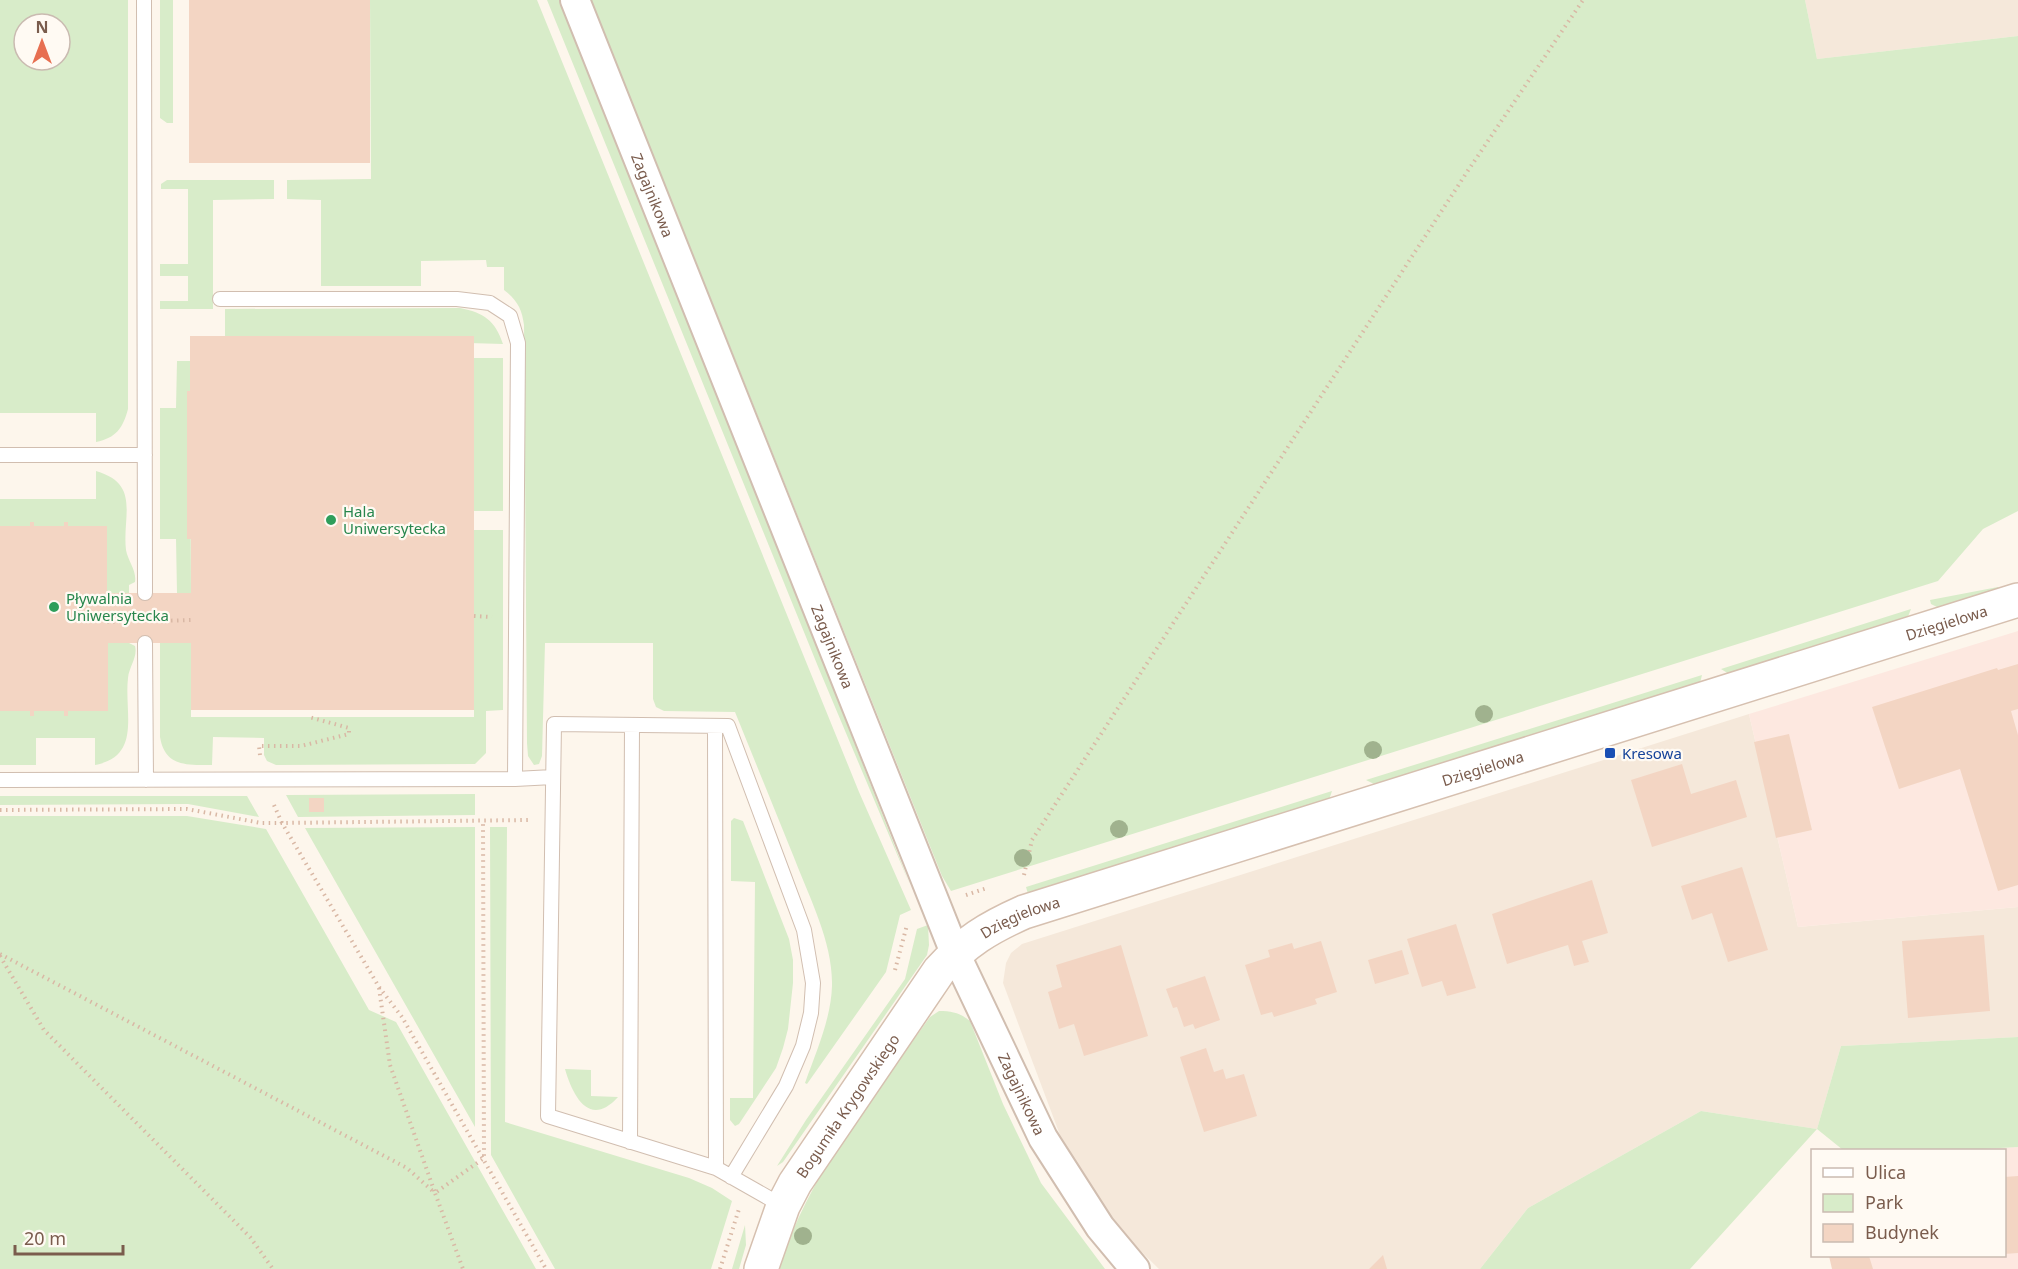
<svg xmlns="http://www.w3.org/2000/svg" width="2018" height="1269" font-family="'Noto Sans',sans-serif">
<style>
.residential{fill:#f5e8da}
.commercial{fill:#fde8e0}
.green{fill:#d8ecc9;fill-rule:evenodd}
.building{fill:#f3d5c3}
.lines{fill:none;stroke-linecap:round;stroke-linejoin:round}
.lane-casing{stroke:#d1beb0;stroke-width:16}
.street-casing{stroke:#d1beb0;stroke-width:32}
.secondary-casing{stroke:#d6c0b0;stroke-width:36}
.path{stroke:#d9b8a5;stroke-width:4;stroke-dasharray:1.5 4.5;stroke-linecap:butt}
.lane{stroke:#fff;stroke-width:14}
.street{stroke:#fff;stroke-width:28}
.secondary{stroke:#fff;stroke-width:33}
.tree{fill:#a0b28e}
.leisure-dot{fill:#2e9e5b;stroke:#fffaf3;stroke-width:2}
.transit-dot{fill:#1a4fb4;stroke:#fffaf3;stroke-width:2}
.labels{text-anchor:middle;dominant-baseline:central;stroke-width:4.5;stroke-linejoin:round;paint-order:stroke}
.street-label{font-size:15px;fill:#7a5c4d;stroke:#fffaf3}
.leisure-label{font-size:15px;fill:#27864d;stroke:#fffaf3;text-anchor:start}
.transit-label{font-size:15px;fill:#164399;stroke:#fffaf3;text-anchor:start}
</style>
<rect width="100%" height="100%" fill="#fdf6ec"/>
<!-- residential -->
<path class="residential" d="M1805,0h213v36l-201,23z
M1749,714l49,213 220,-20v130l-177,9 -24,83 -116,-18 -173,97 -48,61h-321l-44,-43 -55,-91 -57,-152 3,-20 5,-10 11,-9z"/>
<!-- commercial -->
<path class="commercial" d="M2018,631v276l-220,20 -49,-213z
M2018,1147v122h-149l-2,-13h137v-106h-40z"/>
<!-- green -->
<path class="green" d="M0,0h128v409c-5,19 -12,29 -32,33v-29h-96zM24,24h36v36h-36z
M160,0h13v123h-6l-7,-5z
M370,0h167l322,792 52,118 -11,5 -14,57 -79,112 -2,-1c11,-31 26,-64 27,-97 1,-43 -22,-87 -37,-126 -20,-49 -40,-99 -60,-148l-71,-1 -8,-4 -3,-8v-56h-108l-3,113 -3,8 -5,1 -6,-9 -1,-13 -3,-418c-2,-16 -7,-25 -20,-35v-23h-17l-1,-7 -65,1v25h-100v-86l-34,-1v-19l84,-1z
M547,0h13l84,205 266,680 -91,-216z
M591,0h1214l12,59 201,-23v475l-35,18 -45,52 -987,310 -9,-15z
M167,180h107v19l-61,1v109h-53v-8h28v-25h-28v-12h28v-75h-27v-5z
M460,308c24,5 35,12 43,36l-278,-8v-27z
M474,358h29v153h-29z
M177,361h13l1,232h-14l-1,-54h-16v-131h16z
M96,471c45,13 26,45 30,79 2,11 11,21 9,32l-6,3v8h-22v-67h-39v-4h-4v4h-30v-4h-4v4h-30v-27h96z
M474,530h29v180l-17,1v42l-11,11 -199,1 -9,-4 -3,-6v-17l-51,-1 -1,28c-25,0 -47,2 -52,-28v-94h31v74h283z
M1998,587l3,3 -60,19 -10,-5 -1,-4z
M1911,609l-4,10 -178,55 -8,-5z
M108,643h21l6,3c3,11 -6,21 -7,32 -4,35 14,78 -33,87v-27h-59v27h-36v-54h30v5h4v-5h30v5h4v-5z
M1702,675l-2,8 -324,102 -10,-5z
M1332,791l-3,9 -301,94 -2,-7z
M475,794v21l-177,2 -12,-22z
M0,796h247l12,21 -71,-13 -188,1z
M0,816h187l79,13 103,181 27,12 140,247h-536z
M734,818l9,3 46,118 4,21v23l-5,46 -5,19 -7,20 -37,56 -4,2 -5,-6v-22h23l2,-216 -24,-1v-60z
M475,827v300l-170,-299z
M490,827h17l-2,295 184,56 23,10 20,13 -21,68h-156l-64,-114z
M928,925l1,20 -2,10 -144,207 -6,4 29,-46 99,-141 12,-50z
M939,1011c13,0 21,2 31,10l33,83 38,79 64,86h-326c29,-95 95,-173 151,-252z
M2018,1037v110l-54,3h-121l-26,-21 -127,140h-210l48,-61 173,-97 116,18 24,-83z
M565,1069l26,1v26l27,1c-28,31 -45,0 -53,-28z
M745,1225l1,20 -7,24h-7z"/>
<!-- building -->
<path class="building" d="M189,0h181v163h-181z
M190,336h284v374h-283v-67h-83v68h-40v5h-4v-5h-30v5h-4v-5h-30v-185h30v-4h4v4h30v-4h4v4h39v67h84v-54h-4v-148h3z
M2018,664v45l-7,2 7,24v150l-20,6 -38,-122 -61,20 -27,-82 125,-39 1,2z
M1789,734l23,96 -36,8 -22,-96z
M1682,764l9,30 45,-14 11,37 -95,30 -21,-67z
M309,798h15v14h-15z
M1742,867l26,83 -40,12 -16,-49 -20,7 -11,-34z
M1592,880l16,53 -26,8 7,21 -15,4 -6,-21 -61,19 -15,-50z
M1456,924l20,64 -29,8 -5,-15 -20,6 -15,-48z
M1984,935l6,76 -82,7 -6,-77z
M1321,941l16,51 -22,7 2,5 -43,13 -2,-5 -11,3 -16,-50 25,-8 -2,-7 24,-7 2,6z
M1121,945l27,91 -64,20 -10,-32 -15,5 -11,-37 14,-5 -6,-22z
M1402,950l7,24 -34,10 -7,-24z
M1205,976l15,44 -25,9 -2,-5 -9,3 -7,-20 -4,1 -7,-19z
M1206,1048l8,24 9,-3 3,10 18,-5 13,42 -53,16 -24,-75z
M2018,1176v77l-14,1v-77z
M1383,1255l4,14h-18z
M1829,1256h40l4,13h-41z"/>
<g class="lines">
<defs>
<path id="lane" d="M144,0l1,593
M220,299h237l33,4 20,13 8,27 -3,436
M0,455h145
M145,643l1,137
M715,727l1,441
M0,780l515,-1 38,-2
M630,1142l2,-417
M731,1177l55,-91 17,-40 8,-33 2,-30 -9,-53 -76,-204 -174,-2 -6,392 168,52 67,38"/>
<g id="street">
<path id="s1" d="M575,0l380,953 88,185 57,89 35,42"/>
</g>
<g id="secondary">
<path id="s2" d="M761,1269l22,-63 12,-23 144,-212c26,-29 49,-43 85,-59l994,-312"/>
</g>
</defs>
<!-- lane casing -->
<use href="#lane" class="lane-casing"/>
<!-- street casing -->
<use href="#street" class="street-casing"/>
<!-- secondary casing -->
<use href="#secondary" class="secondary-casing"/>
<!-- path -->
<path class="path" d="M474,616l18,1
M159,621l32,-1
M107,622l23,-1
M260,755l-1,-9h42l48,-12v-6l-40,-11
M274,805l8,18 246,-3
M0,810l187,-1 74,14h21l97,164 23,30 144,252
M1024,875l8,-35 435,-668 116,-172
M966,895l21,-7
M0,954l407,214 28,25 28,76
M0,956l44,74 206,207 23,32
M895,970l12,-45
M379,988l11,77 45,128 49,-35 -1,-337
M720,1269l19,-60"/>
<!-- lane -->
<use href="#lane" class="lane"/>
<!-- street -->
<use href="#street" class="street"/>
<!-- secondary -->
<use href="#secondary" class="secondary"/>
</g>
<!-- trees -->
<g class="tree">
<circle cx="1484" cy="714" r="9"/>
<circle cx="1373" cy="750" r="9"/>
<circle cx="1119" cy="829" r="9"/>
<circle cx="1023" cy="858" r="9"/>
<circle cx="803" cy="1236" r="9"/>
</g>
<!-- markers -->
<g class="leisure-dot">
<circle cx="331" cy="520" r="6"/>
<circle cx="54" cy="607" r="6"/>
</g>
<rect class="transit-dot" x="1604" y="747" width="12" height="12" rx="3"/>
<g class="labels">
<!-- street labels -->
<g class="street-label">
<text stroke="none"><textPath href="#s1" startOffset="210">Zagajnikowa</textPath></text>
<text stroke="none"><textPath href="#s2" startOffset="1420">Dzięgielowa</textPath></text>
<text stroke="none"><textPath href="#s1" startOffset="696">Zagajnikowa</textPath></text>
<text stroke="none"><textPath href="#s2" startOffset="934">Dzięgielowa</textPath></text>
<text stroke="none"><textPath href="#s2" startOffset="448">Dzięgielowa</textPath></text>
<text stroke="none"><textPath href="#s1" startOffset="1182">Zagajnikowa</textPath></text>
<text stroke="none"><textPath href="#s2" startOffset="186">Bogumiła Krygowskiego</textPath></text>
</g>
<!-- leisure labels -->
<g class="leisure-label">
<text x="343" y="511">Hala<tspan x="343" dy="17">Uniwersytecka</tspan></text>
<text x="66" y="598">Pływalnia<tspan x="66" dy="17">Uniwersytecka</tspan></text>
</g>
<!-- transit labels -->
<g class="transit-label">
<text x="1622" y="753">Kresowa</text>
</g>
</g>
<!-- legend -->
<rect x="1811" y="1149" width="195" height="108" fill="#fffaf3" stroke="#cabbb1" stroke-width="1.5"/>
<rect x="1823" y="1168" width="30" height="9" fill="#ffffff" stroke="#cabbb1" stroke-width="1.5"/>
<text x="1865" y="1179" font-size="18" fill="#7a5c4d">Ulica</text>
<rect x="1823" y="1194" width="30" height="18" fill="#d8ecc9" stroke="#cabbb1" stroke-width="1.5"/>
<text x="1865" y="1209" font-size="18" fill="#7a5c4d">Park</text>
<rect x="1823" y="1224" width="30" height="18" fill="#f3d5c3" stroke="#cabbb1" stroke-width="1.5"/>
<text x="1865" y="1239" font-size="18" fill="#7a5c4d">Budynek</text>
<!-- north arrow -->
<g transform="translate(42 42)"><circle r="28" fill="#fffaf3" stroke="#cabbb1" stroke-width="1.5"/>
<path d="M0-4.5L10 22L0 15L-10 22Z" fill="#e76f51"/>
<text y="-9" font-size="16" font-weight="bold" text-anchor="middle" fill="#7a5c4d">N</text>
</g>
<!-- scale -->
<path d="M15 1245v9h108v-9" fill="none" stroke="#7a5c4d" stroke-width="3"/>
<text x="24" y="1245" font-size="18" fill="#7a5c4d" stroke="#fffaf3" stroke-width="4.5" paint-order="stroke">20 m</text>
</svg>
